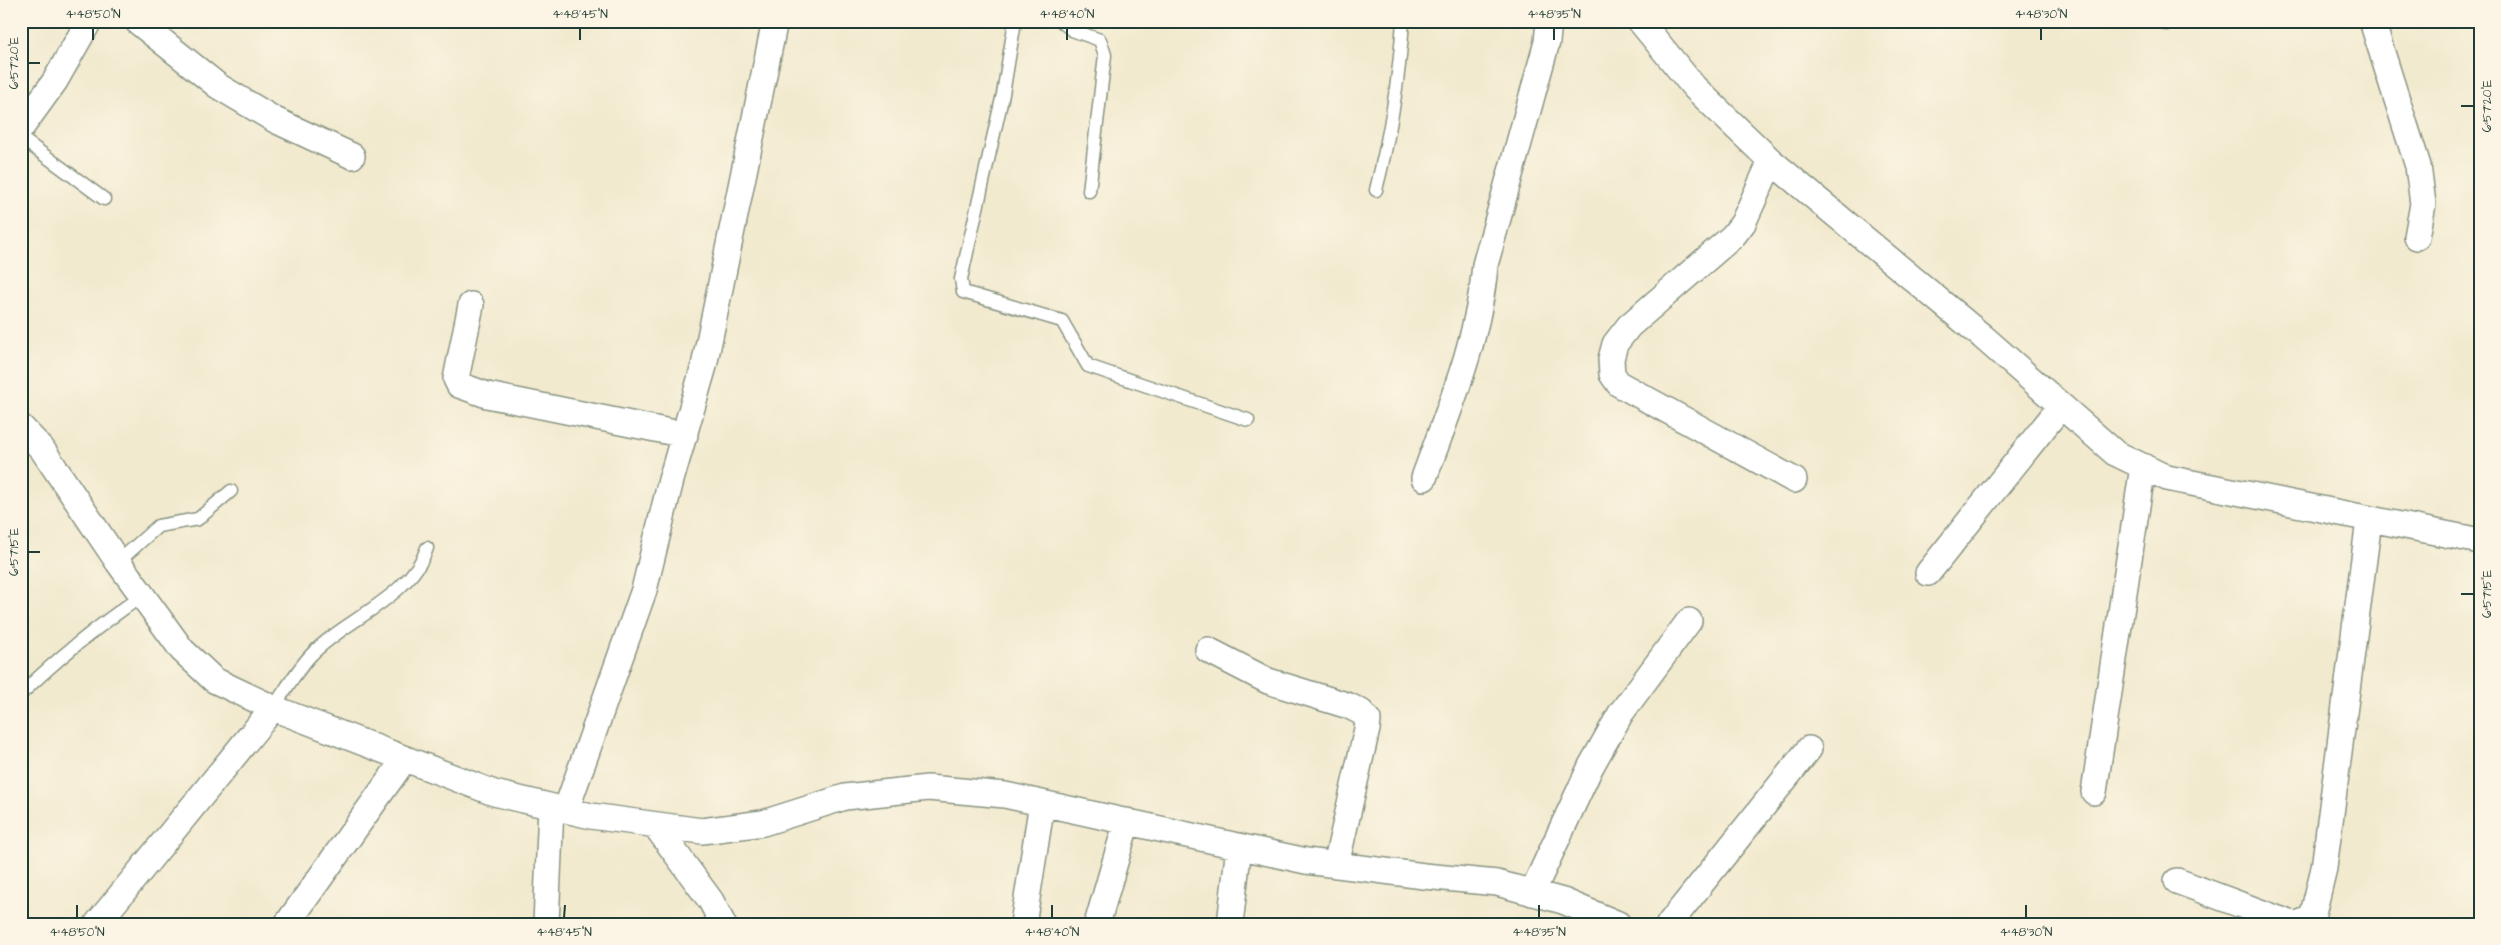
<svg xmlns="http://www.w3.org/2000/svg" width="2501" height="945" font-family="'Architects Daughter',sans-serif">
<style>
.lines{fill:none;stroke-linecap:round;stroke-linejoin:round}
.lane-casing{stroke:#889482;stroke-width:15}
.street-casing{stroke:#889482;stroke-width:28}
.lane{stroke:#fff;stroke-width:12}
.street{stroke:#fff;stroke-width:25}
.ticks{fill:none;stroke:#1f3d34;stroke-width:2}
.neatline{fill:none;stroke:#1f3d34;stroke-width:2}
.ticks-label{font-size:12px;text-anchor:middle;fill:#1f3d34}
</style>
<rect width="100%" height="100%" fill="#fcf5e5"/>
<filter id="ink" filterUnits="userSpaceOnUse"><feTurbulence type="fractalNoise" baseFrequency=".02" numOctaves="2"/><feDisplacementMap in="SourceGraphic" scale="10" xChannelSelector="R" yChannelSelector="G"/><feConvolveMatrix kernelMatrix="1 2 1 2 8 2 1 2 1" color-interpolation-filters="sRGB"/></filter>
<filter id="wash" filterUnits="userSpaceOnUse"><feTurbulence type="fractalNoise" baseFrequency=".0096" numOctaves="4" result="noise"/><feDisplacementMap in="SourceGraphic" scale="20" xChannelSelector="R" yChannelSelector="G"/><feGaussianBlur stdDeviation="1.12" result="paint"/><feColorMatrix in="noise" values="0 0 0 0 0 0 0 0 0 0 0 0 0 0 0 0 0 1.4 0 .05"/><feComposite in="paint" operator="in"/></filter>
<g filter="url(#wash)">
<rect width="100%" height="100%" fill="#f2eacf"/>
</g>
<g filter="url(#ink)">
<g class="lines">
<defs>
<path id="lane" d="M1015,21l-12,73 -42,185 2,13 99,29 26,45 160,54
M1061,21l11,9 28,10 5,15 -16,136
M2163,21l3,3
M21,138l83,61
M1376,190c15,-59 23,-109 27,-169
M118,562l40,-36 40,-7 33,-28
M21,694c38,-37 78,-69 122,-99
M273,708c12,-17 23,-37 38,-53 33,-35 100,-58 116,-107"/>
<path id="street" d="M137,21l81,65 57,34 77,36
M1640,21l54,66 77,74 212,176 132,116 52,25 313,63
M2372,21l46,145 5,38 -6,33
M21,128l34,-47 34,-60
M1771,161l-28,62 -10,13 -104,90 -14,18 -4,15 1,15 7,10 175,96
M471,305l-15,74 3,6 28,10 198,40
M21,427l21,22 76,113 64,88 32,30 59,28 221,85 97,23 111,15 61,-8 82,-26 83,-9 77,7 301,66 118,15 73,7 66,18 55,23
M1424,478c25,-69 55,-139 61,-213l62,-223 2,-21
M1928,573l133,-167
M1208,650l60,31 81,25 12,6 7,8 -1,9 -31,136
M2094,792l49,-326
M566,810l78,-220 27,-110 33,-114 71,-345
M655,825l56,76 12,23
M2177,881l115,43
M1532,893l59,-127 30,-53 68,-92
M97,924l176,-216
M287,924l117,-164
M546,924l5,-117
M1023,924l19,-121
M1097,924l30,-103
M1230,924l9,-78
M1669,924l140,-175
M2297,924l15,-6 12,-50 45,-348"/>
</defs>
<!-- lane casing -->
<use href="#lane" class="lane-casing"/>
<!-- street casing -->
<use href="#street" class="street-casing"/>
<!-- lane -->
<use href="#lane" class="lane"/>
<!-- street -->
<use href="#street" class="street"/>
</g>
</g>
<!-- ticks -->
<path class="ticks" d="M93,40v-12M580,40v-12M1067,40v-12M1554,40v-12M2041,40v-12M28,63h12M2461,106h13M28,552h12M2461,594h13M77,918v-13M564,918l1,-13M1052,918v-13M1539,918v-13M2026,918v-13"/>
<!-- margin -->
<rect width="2501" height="945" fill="none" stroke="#fcf5e5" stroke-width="55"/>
<rect x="28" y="28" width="2446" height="890" class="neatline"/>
<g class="ticks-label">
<text x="93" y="18">4°48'50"N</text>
<text x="580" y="18">4°48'45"N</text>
<text x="1067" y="18">4°48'40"N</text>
<text x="1554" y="18">4°48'35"N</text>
<text x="2041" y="18">4°48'30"N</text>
<text transform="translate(14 63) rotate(-90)" y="4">6°57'20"E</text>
<text transform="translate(2487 106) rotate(-90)" y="4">6°57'20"E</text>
<text transform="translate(14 552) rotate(-90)" y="4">6°57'15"E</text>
<text transform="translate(2487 594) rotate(-90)" y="4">6°57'15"E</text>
<text x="77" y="936">4°48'50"N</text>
<text x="564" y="936">4°48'45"N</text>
<text x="1052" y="936">4°48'40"N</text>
<text x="1539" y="936">4°48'35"N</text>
<text x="2026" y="936">4°48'30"N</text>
</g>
</svg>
